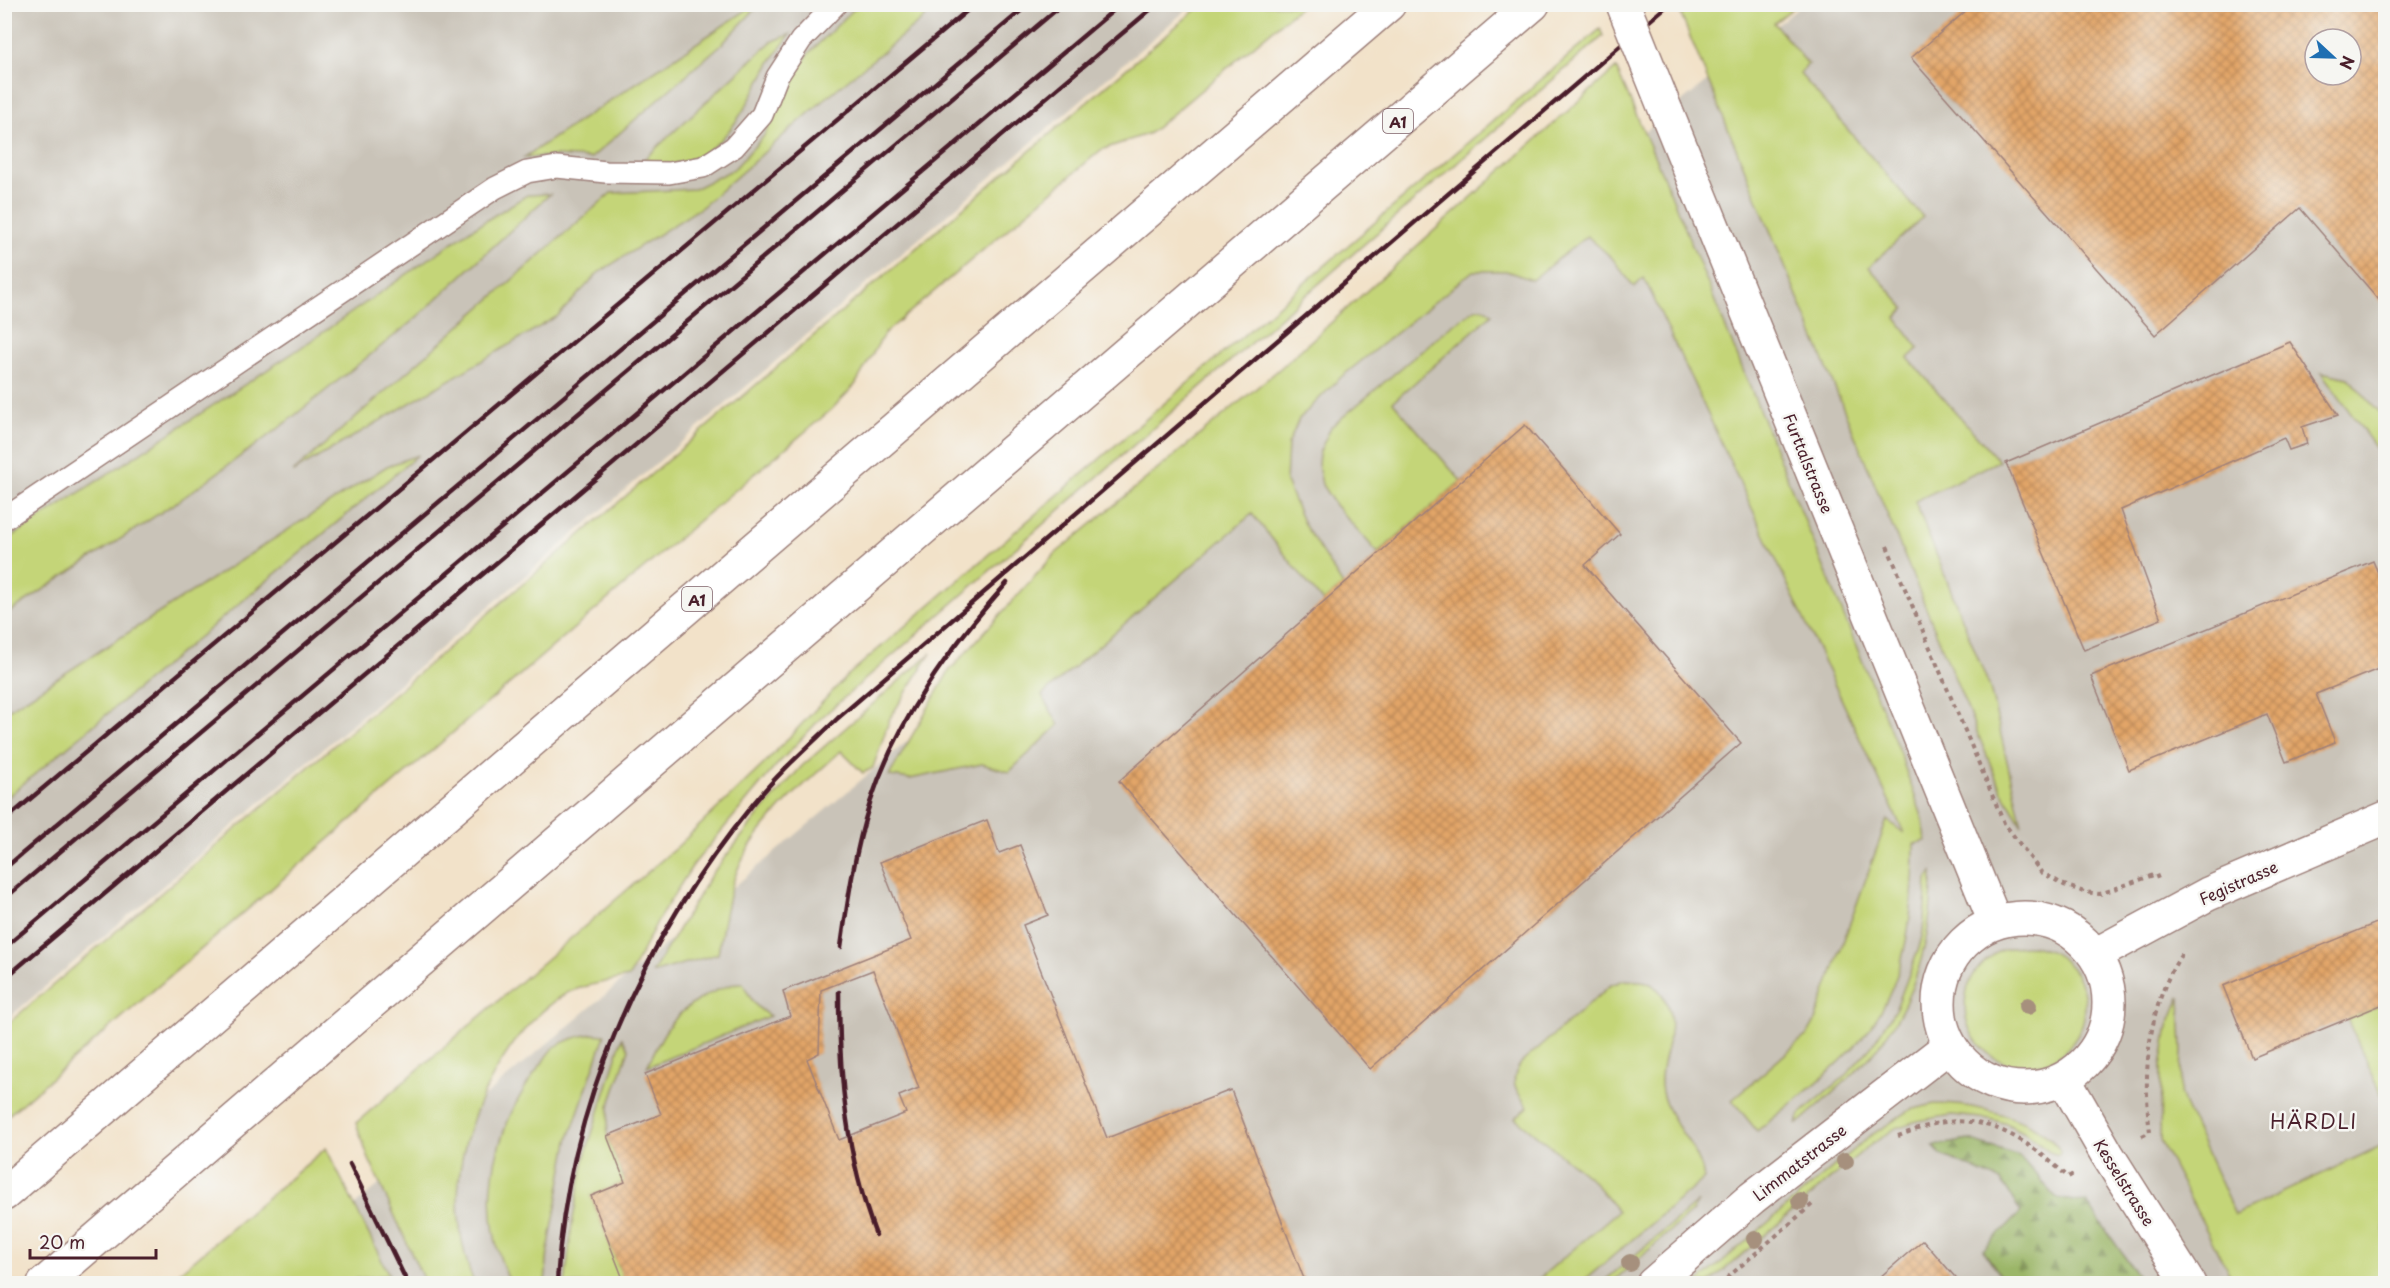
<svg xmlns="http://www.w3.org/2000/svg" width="2390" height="1288" font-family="'Playpen Sans',sans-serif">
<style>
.industrial{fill:#c9c3b8;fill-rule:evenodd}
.green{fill:#c4d578;stroke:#877a52;stroke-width:1.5}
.forest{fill:url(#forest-firs);stroke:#726a4a;stroke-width:1.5}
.building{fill:url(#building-cross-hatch);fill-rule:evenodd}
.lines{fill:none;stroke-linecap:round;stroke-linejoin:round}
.lane-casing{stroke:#9e807a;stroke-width:24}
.street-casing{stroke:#9e807a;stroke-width:36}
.secondary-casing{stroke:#9e807a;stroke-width:36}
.highway-casing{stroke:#9e807a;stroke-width:36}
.path{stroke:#9e807a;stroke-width:4;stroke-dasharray:4.5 4.5;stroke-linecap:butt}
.lane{stroke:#fff;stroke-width:21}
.street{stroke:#fff;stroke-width:33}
.secondary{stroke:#fff;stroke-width:33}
.highway{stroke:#fff;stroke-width:33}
.rail{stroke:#4a1f2b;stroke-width:4.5}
.secondary-bridge-casing{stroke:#9e807a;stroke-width:36;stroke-linecap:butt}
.secondary-bridge{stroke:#fff;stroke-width:33}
.tree{fill:#a6907d}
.labels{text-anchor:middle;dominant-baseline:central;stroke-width:5;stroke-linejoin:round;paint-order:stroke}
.shield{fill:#f6f6f2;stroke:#7e6067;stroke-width:1.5}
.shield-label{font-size:15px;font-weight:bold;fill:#4a1f2b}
.street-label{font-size:16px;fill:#4a1f2b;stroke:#f6f6f2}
.quarter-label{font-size:20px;letter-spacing:1.5px;fill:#4a1f2b;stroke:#f6f6f2}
</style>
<defs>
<pattern id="forest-firs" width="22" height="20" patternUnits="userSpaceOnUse" patternTransform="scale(1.5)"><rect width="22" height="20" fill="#9bb668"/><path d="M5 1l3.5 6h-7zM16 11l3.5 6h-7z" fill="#809356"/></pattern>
<pattern id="building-cross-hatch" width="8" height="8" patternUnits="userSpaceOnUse" patternTransform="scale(1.5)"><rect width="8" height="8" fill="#e2a568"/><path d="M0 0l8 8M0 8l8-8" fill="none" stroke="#b98656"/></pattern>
</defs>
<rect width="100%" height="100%" fill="#f6f6f2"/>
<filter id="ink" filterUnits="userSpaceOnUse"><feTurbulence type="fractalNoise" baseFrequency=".0167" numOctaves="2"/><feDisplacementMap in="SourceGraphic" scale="12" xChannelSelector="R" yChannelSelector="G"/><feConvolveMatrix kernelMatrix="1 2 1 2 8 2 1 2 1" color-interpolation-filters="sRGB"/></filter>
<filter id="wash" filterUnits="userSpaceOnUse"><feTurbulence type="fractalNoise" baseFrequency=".008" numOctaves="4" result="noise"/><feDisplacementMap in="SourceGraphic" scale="24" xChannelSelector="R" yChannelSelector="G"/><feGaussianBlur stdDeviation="1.35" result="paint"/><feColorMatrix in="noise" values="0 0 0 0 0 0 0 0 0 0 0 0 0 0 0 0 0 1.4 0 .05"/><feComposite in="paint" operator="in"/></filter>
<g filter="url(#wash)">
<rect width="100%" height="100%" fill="#f2e2c9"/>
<!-- industrial -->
<path class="industrial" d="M5,5h1187l-1187,1016z
M1802,5h583v1278l-2124,1 1079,-906zM2315,39h36v36h-36z"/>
<!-- green -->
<path class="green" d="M859,4l81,1 -107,87 -131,115 -104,66 -40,43 -265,156 318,-279 83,-4 40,-20 29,-32 21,-42 24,-41z
M754,5h5l-36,38 -132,115 -35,-2 -33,2z
M1201,5h101l-152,128 -49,17 -217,184 -29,51 -24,25 -117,98 -709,610v-92c401,-338 795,-683 1196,-1021z
M1693,5h104l-23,18 34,41 -8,10 123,143 -54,50 36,41 -9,10 23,30 -11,10 91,103 -84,40 75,187 32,137 -21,-35 -320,-775z
M1600,29l3,7 -781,681 -47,50 -82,98 -35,55 -29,57c-17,4 -47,8 -62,16 -57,34 -103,122 -108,188 -3,34 3,70 15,102h-49l-57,-126 -12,-34 322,-277 85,-81 84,-89z
M791,34c-7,9 -15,19 -21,29 -24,42 -44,94 -98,101 -11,1 -22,-1 -32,-1l131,-121z
M1616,68l55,126 227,554 25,71 3,22 -12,3c0,69 -7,145 -56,199 -30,33 -66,60 -101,88l-25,-31 75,-65 7,-12 73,-203 17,13 -260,-555 -10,9 -22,-29 -25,-22 -55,44 -26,-9h-33l-133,107 -41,41 -11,26 -2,37 18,42 39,61 -20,17 -71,-88 -210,181 17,30 -50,47 -27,-8 -72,15 -21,-3 60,-105 106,-117 222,-183z
M550,194l-135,125 -136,109 -96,70 -178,117v-74l288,-188 176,-122 58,-36z
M1477,308h7l8,6 -99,88 68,79 -83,72 -43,-48 -13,-20 -4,-20 1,-12 12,-26 121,-102z
M2321,372l27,6 37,40v43z
M418,455l-413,344v-87l382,-246z
M931,653l-41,65 -17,50 -10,5 -22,-22c-34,31 -74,64 -97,105 -16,30 -20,65 -26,98l-66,19 59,-98 50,-63 41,-46z
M1932,872c1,65 -17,133 -61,184 -23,25 -49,46 -75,69l4,-11 42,-35 29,-32 25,-39 23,-60 4,-16 4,-53z
M1965 1006a60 60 0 1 1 120 0a60 60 0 1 1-120 0Z
M1624,980c7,1 16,0 23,2 19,8 26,32 23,51 -3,21 -12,38 -8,59 7,33 38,54 42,87l-123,104h-47l84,-72 -28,-33 -75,-60 13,-11c-12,-17 -20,-24 -7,-44l90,-78z
M737,983h6c8,16 11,24 27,33l-123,51c6,-13 12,-26 20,-38 15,-23 45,-39 70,-46z
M2180,997l2,55 -2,42 55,121 150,-71v139h-151l-74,-142 1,-75 7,-40z
M2385,1003v99l-38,-83z
M592,1034l13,1 -37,106 -20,110 -3,32h-34c-17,-30 -23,-72 -18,-107 5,-41 24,-81 49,-113 3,-5 7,-11 11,-15 12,-8 25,-12 39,-14z
M622,1038l7,11 -20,58 -2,29 18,46 -34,14 34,87 -60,1 7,-60 12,-65z
M1934,1104c32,-1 75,9 103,25 10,5 17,14 24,22l-3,4 -6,-2 -27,-20 -18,-9 -17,-5 -38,-4 -35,6 -21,7 -31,21 -156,134h-12l171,-146 42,-27z
M326,1148l63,127 -33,4 -9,5 -180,-1z
M1698,1202l-6,10 -81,71h-9z"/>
<!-- forest -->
<path class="forest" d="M1969,1140l50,16 38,42 30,5 56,80h-137l-23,-33 38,-38 -20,-31 -61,-27 -7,-8z"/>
<g id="blocks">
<!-- building -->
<path class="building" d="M1974,4h412v304l-86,-100 -145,127 -244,-277zM2315,39h36v36h-36z
M2290,342l48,73 -36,12 5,17 -18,6 -5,-12 -163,72 40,109 -77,31 -78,-187z
M1525,425l95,109 -35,31 156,178 -371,326 -251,-288z
M2373,561l13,31v74l-70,28 19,48 -49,20 -19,-48 -138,56 -38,-94z
M987,820l12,33 21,-8 28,70 -25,10 84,213 124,-48 75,194h-681l-34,-88 34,-14 -18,-46 54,-22 -16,-40 145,-58 -7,-25 128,-51 -31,-78zM873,970l46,118 -20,8 7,17 -67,27 -32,-81 12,-6 2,-63z
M2386,919v84l-134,55 -29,-72z
M1923,1240l38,44h-89z"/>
</g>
</g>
<g filter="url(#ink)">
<use href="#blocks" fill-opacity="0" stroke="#9e807a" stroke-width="1.5"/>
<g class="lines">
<defs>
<path id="lane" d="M4,519l491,-331 32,-16 30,-5 49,5 63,1 34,-6 31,-20 28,-32 15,-38 24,-37 35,-36"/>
<path id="street" d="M2095,955l113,-61 178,-76
M2064,1079l43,75 82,130"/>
<path id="secondary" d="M1666,111l329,811
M1939 1003a85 85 0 1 1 170 0a85 85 0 1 1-170 0Z
M1653,1284l99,-86 197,-152"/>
<path id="highway" d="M4,1194l1385,-1190
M44,1284l1489,-1280"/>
</defs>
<!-- lane casing -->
<use href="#lane" class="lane-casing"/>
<!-- street casing -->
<use href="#street" class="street-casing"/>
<!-- secondary casing -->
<use href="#secondary" class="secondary-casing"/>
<!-- highway casing -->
<use href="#highway" class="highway-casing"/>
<!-- path -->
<path class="path" d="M1887,546l117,277 37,49 23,13 20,7 16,2 56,-20 2,5
M1898,1136c11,-4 24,-9 36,-12 54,-12 96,18 134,53l7,-4
M2142,1136l8,-4c-8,-60 -2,-128 33,-180
M1720,1284l95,-82"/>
<!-- lane -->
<use href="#lane" class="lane"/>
<!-- street -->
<use href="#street" class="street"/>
<!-- secondary -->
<use href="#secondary" class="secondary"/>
<!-- highway -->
<use href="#highway" class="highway"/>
<!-- rail -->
<path class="rail" d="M4,821l971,-817
M4,869l1025,-865
M4,899l1059,-895
M841,947c7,-49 14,-97 29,-144 27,-83 79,-155 137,-220
M4,948l1117,-944
M4,979l1153,-975
M839,992c0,83 7,165 37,243
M350,1164l58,120
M557,1284c9,-177 86,-346 197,-481 25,-31 55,-57 84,-85l831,-714"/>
<defs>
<path id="secondary-bridge" d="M1623,4l43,107"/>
</defs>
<!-- secondary-bridge casing -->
<use href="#secondary-bridge" class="secondary-bridge-casing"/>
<!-- secondary-bridge -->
<use href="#secondary-bridge" class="secondary-bridge"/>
</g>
<!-- trees -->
<g class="tree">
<circle cx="2028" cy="1006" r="9"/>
<circle cx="1845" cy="1161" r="9"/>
<circle cx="1800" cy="1201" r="9"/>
<circle cx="1755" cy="1239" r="9"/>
<circle cx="1630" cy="1263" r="9"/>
</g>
</g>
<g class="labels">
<!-- shield labels -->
<g class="shield">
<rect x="1383" y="109" width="30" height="24" rx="4.5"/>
<rect x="682" y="587" width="30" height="24" rx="4.5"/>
</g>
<g class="shield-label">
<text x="1398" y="121">A1</text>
<text x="697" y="599">A1</text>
</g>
<!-- street labels -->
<g class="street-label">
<text transform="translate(1809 463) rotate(68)">Furttalstrasse</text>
<text transform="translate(2238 882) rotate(-24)">Fegistrasse</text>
<text transform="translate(1799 1162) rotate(-38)">Limmatstrasse</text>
<text transform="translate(2125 1182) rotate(58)">Kesselstrasse</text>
</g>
<!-- quarter labels -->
<g class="quarter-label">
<text x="2314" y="1121">HÄRDLI</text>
</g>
</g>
<!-- margin -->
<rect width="2390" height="1288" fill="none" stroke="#f6f6f2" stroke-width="24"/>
<!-- north arrow -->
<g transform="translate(2333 57) rotate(112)"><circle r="28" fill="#f6f6f2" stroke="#b1a0a2" stroke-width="1.5"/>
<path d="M0-4.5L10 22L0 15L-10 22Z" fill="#1f6fb2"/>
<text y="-9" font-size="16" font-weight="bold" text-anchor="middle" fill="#4a1f2b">N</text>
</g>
<!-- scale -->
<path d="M30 1249v9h126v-9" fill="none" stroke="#4a1f2b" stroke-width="3"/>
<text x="39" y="1249" font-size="18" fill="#4a1f2b" stroke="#f6f6f2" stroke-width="4.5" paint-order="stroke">20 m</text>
</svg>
